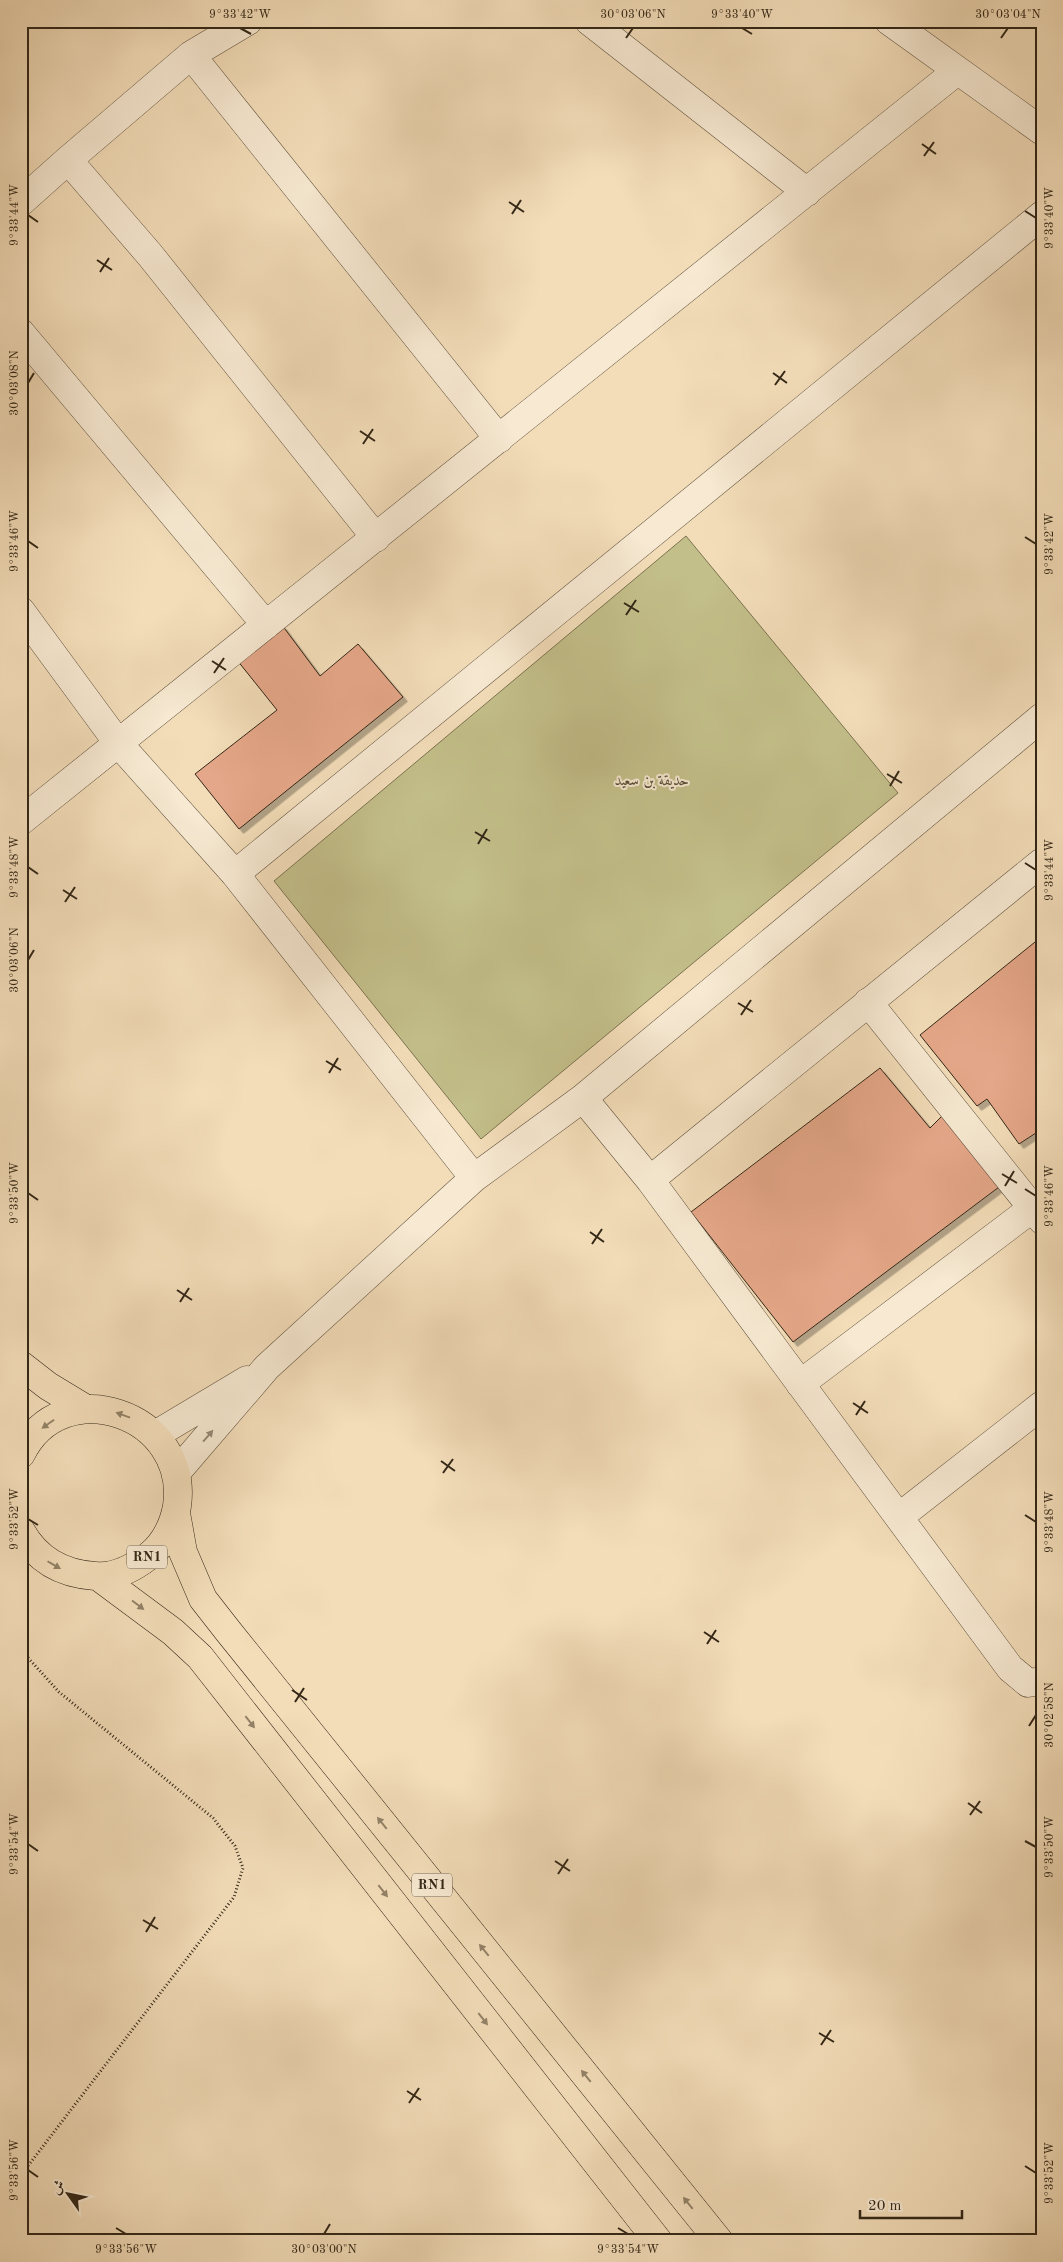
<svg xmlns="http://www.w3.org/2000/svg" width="1063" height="2262" font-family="'Old Standard TT',Amiri,serif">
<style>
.green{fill:#c3bf8a;stroke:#7b7350}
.building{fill:#e5a789;stroke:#332717;filter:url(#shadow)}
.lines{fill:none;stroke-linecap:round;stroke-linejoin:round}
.minor-casing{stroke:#635440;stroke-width:29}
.highway-casing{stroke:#332717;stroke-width:29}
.path{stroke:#332717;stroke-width:3;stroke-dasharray:1 2.5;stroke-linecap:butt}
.minor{stroke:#f7e9d2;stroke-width:28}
.highway{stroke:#f3ddb9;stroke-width:28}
.oneway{fill:#938268}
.oneway2{fill:#958874}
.ticks{fill:none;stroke:#332717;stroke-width:2}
.labels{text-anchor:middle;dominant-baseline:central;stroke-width:4;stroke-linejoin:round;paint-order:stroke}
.shield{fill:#f7e9d2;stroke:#6e614f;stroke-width:1}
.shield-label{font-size:14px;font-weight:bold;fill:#332717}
.park-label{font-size:15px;font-style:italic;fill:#574d34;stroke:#f7e9d2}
.neatline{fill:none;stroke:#332717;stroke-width:2}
.ticks-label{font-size:12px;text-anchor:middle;fill:#332717}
</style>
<defs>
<filter id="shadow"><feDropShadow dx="4.5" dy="4.5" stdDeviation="0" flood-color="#0004"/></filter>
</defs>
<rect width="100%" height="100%" fill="#f3ddb9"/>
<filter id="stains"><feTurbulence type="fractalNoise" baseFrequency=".004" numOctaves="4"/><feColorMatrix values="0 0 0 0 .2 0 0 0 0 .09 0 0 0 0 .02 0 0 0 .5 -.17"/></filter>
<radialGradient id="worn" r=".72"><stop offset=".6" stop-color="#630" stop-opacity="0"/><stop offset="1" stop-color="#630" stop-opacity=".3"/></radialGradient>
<!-- green -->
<path class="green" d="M686,536l212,257 -417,346 -207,-258z"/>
<!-- building -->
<path class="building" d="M282,625l38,51 38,-32 45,53 -164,132 -44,-55 82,-64 -40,-50z
M1035,942l7,9v178l-23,15 -32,-45 -10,7 -57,-71z
M880,1068l50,60 14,-14 55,73 -206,155 -102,-130z"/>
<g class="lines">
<defs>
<path id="minor" d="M589,21l218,171
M889,21l153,110
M191,55l308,384
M68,160l123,-105 57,-34
M21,202l47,-42 82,95 226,283
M21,333l245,292
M21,611l97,132 117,131 239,304
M21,821l936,-750
M235,874l807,-659
M868,1002l174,218
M583,1098l67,82 360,488 18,15 14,-2
M650,1180l392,-318
M800,1384l242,-183
M155,1435l92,-55
M176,1473l91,-106 207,-189 109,-80 459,-381
M899,1517l143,-112"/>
<path id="highway" d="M21,1365l27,21 38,23
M21,1454c41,-84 169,-40 156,52 -3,18 -12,37 -27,49 -15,12 -35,23 -55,21 -32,-2 -58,-16 -74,-45
M176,1513l7,39 20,47 25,32 491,610
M99,1577l74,55 27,25 458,584"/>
</defs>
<!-- minor casing -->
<use href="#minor" class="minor-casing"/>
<!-- highway casing -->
<use href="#highway" class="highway-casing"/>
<!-- path -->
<path class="path" d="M21,1650l38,42 154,126 22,28 8,22 -9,29 -213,278"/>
<!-- minor -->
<use href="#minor" class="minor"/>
<!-- highway -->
<use href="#highway" class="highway"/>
</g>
<!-- one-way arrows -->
<defs><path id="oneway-solid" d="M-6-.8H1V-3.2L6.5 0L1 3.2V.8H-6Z" transform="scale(1.25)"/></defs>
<g class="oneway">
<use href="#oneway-solid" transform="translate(123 1415) rotate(-160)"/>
<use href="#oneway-solid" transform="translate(48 1424) rotate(145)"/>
<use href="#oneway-solid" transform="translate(54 1565) rotate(30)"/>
<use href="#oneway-solid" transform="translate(138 1605) rotate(37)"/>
<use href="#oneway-solid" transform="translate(250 1722) rotate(52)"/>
<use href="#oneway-solid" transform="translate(382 1823) rotate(-129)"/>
<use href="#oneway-solid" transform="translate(383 1891) rotate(52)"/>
<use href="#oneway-solid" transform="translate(484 1950) rotate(-129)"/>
<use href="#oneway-solid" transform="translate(483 2019) rotate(52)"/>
<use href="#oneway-solid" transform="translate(586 2076) rotate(-129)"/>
<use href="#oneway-solid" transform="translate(688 2203) rotate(-129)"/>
</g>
<use class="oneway2" href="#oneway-solid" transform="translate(208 1436) rotate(-49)"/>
<!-- ticks -->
<path class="ticks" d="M240,28l11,6M742,28l10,6M626,38l7,-10M1001,38l7,-10M922,144l14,10M924,156l10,-14M509,202l15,10M1025,211l11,7M512,214l9,-14M28,215l10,7M97,260l15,10M100,272l9,-14M773,373l14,10M28,383l6,-10M775,385l10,-14M360,431l15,10M363,444l10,-15M1025,537l11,7M28,541l10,7M624,603l15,9M626,615l10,-15M212,661l14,9M214,673l10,-15M887,774l15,9M890,786l9,-15M475,832l15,9M478,844l9,-15M1025,863l11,7M28,867l10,7M63,890l14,9M65,902l10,-15M28,960l6,-10M738,1003l15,9M741,1015l10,-15M326,1061l15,9M329,1073l9,-15M1002,1174l15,9M1005,1186l9,-15M1025,1189l11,7M28,1193l10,7M590,1232l14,10M592,1244l10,-15M177,1290l15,10M180,1302l9,-14M853,1403l15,10M856,1415l9,-14M441,1461l14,10M443,1473l10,-14M1025,1515l11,7M28,1519l10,6M704,1632l15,10M707,1644l9,-14M292,1690l15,10M295,1702l9,-14M1029,1726l7,-11M968,1803l14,10M970,1815l10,-14M1025,1841l11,6M28,1844l10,7M555,1861l15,10M558,1874l10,-15M143,1920l15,9M146,1932l9,-15M819,2033l15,9M821,2045l10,-15M407,2091l14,9M409,2103l10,-15M1025,2166l11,7M28,2170l10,7M116,2228l10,6M618,2228l10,6M324,2234l6,-10"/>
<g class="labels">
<!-- shield labels -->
<g class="shield">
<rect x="127" y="1545.5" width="40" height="23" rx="4"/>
<rect x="412" y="1873.5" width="40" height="23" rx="4"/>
</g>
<g class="shield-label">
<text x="147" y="1557">RN1</text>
<text x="432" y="1885">RN1</text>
</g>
<!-- park labels -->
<g class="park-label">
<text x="652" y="781">حديقة بن سعيد</text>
</g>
</g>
<!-- margin -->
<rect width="1063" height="2262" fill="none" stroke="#f3ddb9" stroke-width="55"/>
<!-- north arrow -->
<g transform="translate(68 2194) rotate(303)" stroke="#f7e9d2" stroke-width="4" paint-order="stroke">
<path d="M0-4L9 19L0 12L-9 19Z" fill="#332717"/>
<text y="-8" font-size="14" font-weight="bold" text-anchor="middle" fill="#332717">ش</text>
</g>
<!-- scale -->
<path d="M860 2210v8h102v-8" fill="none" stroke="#332717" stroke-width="2.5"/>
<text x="868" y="2210" font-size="15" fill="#332717" stroke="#f7e9d2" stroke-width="4" paint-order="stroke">20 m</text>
<rect x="28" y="28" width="1008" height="2206" class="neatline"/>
<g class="ticks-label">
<text x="240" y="18">9°33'42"W</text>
<text x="633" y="18">30°03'06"N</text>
<text x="742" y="18">9°33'40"W</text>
<text x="1008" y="18">30°03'04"N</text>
<text transform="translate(14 215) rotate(-90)" y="4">9°33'44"W</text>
<text transform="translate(1049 218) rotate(-90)" y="4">9°33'40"W</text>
<text transform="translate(14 383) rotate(-90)" y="4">30°03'08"N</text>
<text transform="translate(14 541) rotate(-90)" y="4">9°33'46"W</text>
<text transform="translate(1049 544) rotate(-90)" y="4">9°33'42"W</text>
<text transform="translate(14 867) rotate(-90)" y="4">9°33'48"W</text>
<text transform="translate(1049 870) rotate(-90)" y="4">9°33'44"W</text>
<text transform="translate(14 960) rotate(-90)" y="4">30°03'06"N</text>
<text transform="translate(14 1193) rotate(-90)" y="4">9°33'50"W</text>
<text transform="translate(1049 1196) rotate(-90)" y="4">9°33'46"W</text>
<text transform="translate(14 1519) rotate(-90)" y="4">9°33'52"W</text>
<text transform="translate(1049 1522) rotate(-90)" y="4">9°33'48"W</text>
<text transform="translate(1049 1715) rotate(-90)" y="4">30°02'58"N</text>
<text transform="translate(14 1844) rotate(-90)" y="4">9°33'54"W</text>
<text transform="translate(1049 1847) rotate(-90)" y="4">9°33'50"W</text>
<text transform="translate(14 2170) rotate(-90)" y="4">9°33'56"W</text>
<text transform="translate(1049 2173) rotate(-90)" y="4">9°33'52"W</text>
<text x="126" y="2253">9°33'56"W</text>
<text x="324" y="2253">30°03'00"N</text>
<text x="628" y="2253">9°33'54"W</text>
</g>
<rect width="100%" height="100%" filter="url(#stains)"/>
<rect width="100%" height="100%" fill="url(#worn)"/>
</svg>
